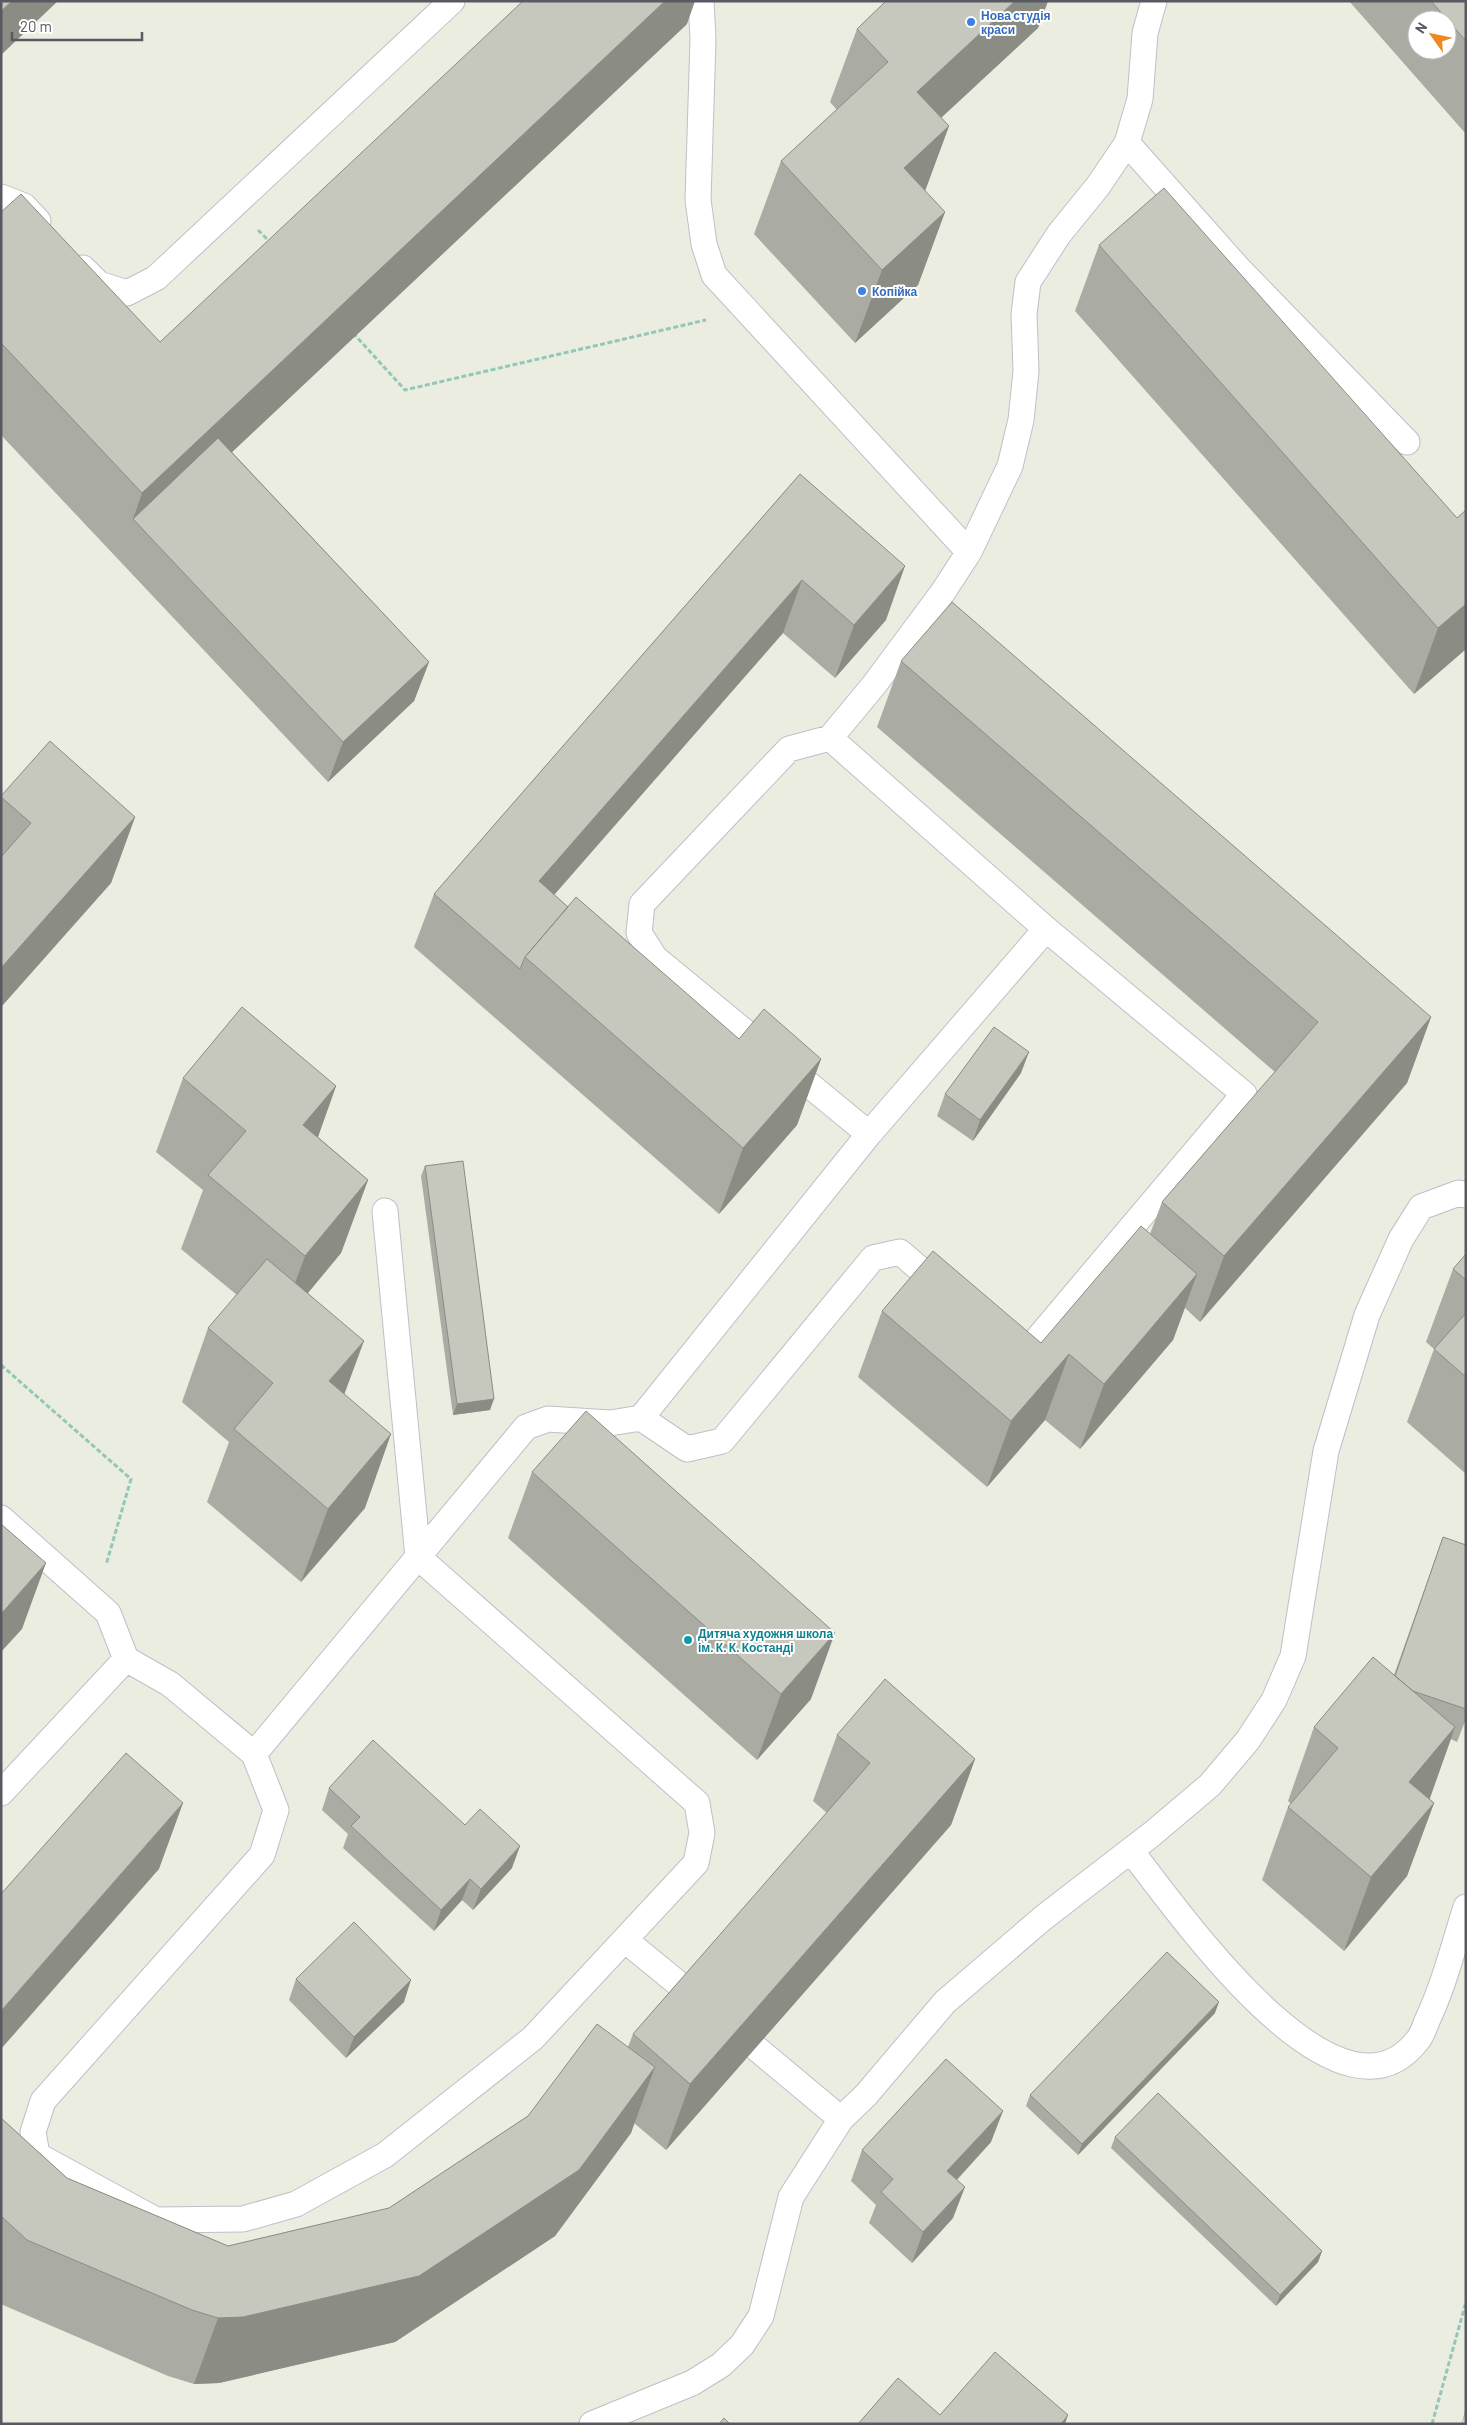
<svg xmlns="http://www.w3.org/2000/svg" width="1467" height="2425" font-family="Barlow,sans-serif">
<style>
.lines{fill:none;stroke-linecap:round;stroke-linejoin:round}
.service-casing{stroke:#c0bfc8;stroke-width:27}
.path{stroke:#93c7b7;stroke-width:3;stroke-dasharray:5 2.5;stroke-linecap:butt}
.service{stroke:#fff;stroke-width:25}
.tram{stroke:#b6b6b7;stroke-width:1}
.wall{fill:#aaaca3;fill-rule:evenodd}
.shaded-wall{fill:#8b8c84}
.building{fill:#c6c8bd;stroke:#8b8c84}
.shop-dot{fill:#3f7fe0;stroke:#fff;stroke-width:2}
.culture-dot{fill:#0f9aa8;stroke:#fff;stroke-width:2}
.labels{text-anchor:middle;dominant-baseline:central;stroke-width:4;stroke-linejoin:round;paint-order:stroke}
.shop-label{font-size:12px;font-weight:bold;fill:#366cbe;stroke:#fff;text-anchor:start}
.culture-label{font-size:12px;font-weight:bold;fill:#0d838f;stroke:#fff;text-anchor:start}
</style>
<rect width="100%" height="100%" fill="#eaede0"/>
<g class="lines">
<defs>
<path id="service" d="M701,1l2,38 -5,161 6,44 10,31 255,277
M1127,143l111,125 169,174
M1,197l23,9 14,15
M83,268l16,16 28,9 29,-15 296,-277
M869,1134l-214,-176 -16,-25 3,-29 147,-155 41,-11 44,-53 69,-93 26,-40 41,-86 11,-46 5,-49 -2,-57 4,-32 31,-48 39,-48 29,-43 13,-44 5,-66 9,-32
M1013,1348l10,8 221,-262 -198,-165
M641,1418l46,31 35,-8 151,-183 27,-6 44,38
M1,1518l107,95 18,46
M254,1754l272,-327 22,-8 62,4 31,-5 228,-284 177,-205 -216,-191
M1,1793l125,-134 44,25 84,70 22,56 -14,45 -219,246 -10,31 4,23 119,65 87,-1 53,-15 89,-49 148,-117 163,-175 6,-30 -5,-30 -279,-246 -33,-346
M1131,1851c43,54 206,292 286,190 5,-5 7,-13 10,-20 17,-36 27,-76 39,-114
M625,1940l72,59
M756,2048l85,71
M592,2424l100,-41 29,-18 21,-20 19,-29 30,-119 50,-78 25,-24 79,-93 98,-84 109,-84 58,-49 38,-45 26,-40 19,-44 33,-205 41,-136 34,-76 20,-32 38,-14 7,2"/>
</defs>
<!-- service casing -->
<use href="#service" class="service-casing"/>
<!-- path -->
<path class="path" d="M258,230l13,13
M353,333l52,57 301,-70
M1,1365l130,114 -25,86
M1432,2424l34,-122"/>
<!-- service -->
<use href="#service" class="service"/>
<!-- tram -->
<path class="tram" d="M1462,2424l4,-15"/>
</g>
<!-- wall -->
<path class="wall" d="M886,1h162l-10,27 -97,90 8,8 -24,65 20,21 -27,73 -63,58 -101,-109 27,-73 56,-51 -7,-8 27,-73z
M1349,1h117v133zM1417,20h30v30h-30z
M687,24l-455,428 197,210 -15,39 -86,81 -327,-347v-223l159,130z
M1099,245l358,273 9,-8v139l-52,45 -339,-383z
M800,474l86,146 -51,58 -52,-45 -229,262 14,12 171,132 82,20 -24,66 -78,89 -305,-267 20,-53z
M901,661l530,356 -24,66 -207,239 -15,-14 -12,32 -93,109 -35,-29 -58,67 -129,-110 24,-66 159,32 109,-109 12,-32 113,-130 -398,-345z
M1,796l134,21 -24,66 -110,124z
M1021,1073l-48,68 -36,-25 8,-22z
M183,1078l153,8 -18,51 50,43 -27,73 -33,40 36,101 21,114 -64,74 -94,-80 22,-60 -47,-40 26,-74 29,-33 -56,-46 22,-59 -47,-38z
M425,1166l65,244 -37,5 -32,-239z
M1466,1254v220l-59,-52 27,-73 -8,-7 27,-73z
M532,1472l279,227 -54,61 -249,-222z
M1443,1537l23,8v174l-9,23 -6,-3 -22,60 5,4 -27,73 -63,75 -82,-71 26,-73 3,-3 -3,-3 26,-74 80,-52z
M837,1735l138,24 -24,66 -285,325 -32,-27 -3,10 -76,103 -160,106 -176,41 -25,1 -26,-8 -165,-71 -2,-1v-186l66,60 161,68 161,-38 139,-92 100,-69 5,-13 194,-221 -14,-12z
M329,1788l136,37 47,43 -39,42 -11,-10 -28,31 -91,-83 5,-14 -26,-24z
M296,1979l108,23 -58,56 -57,-58z
M1215,2013l-137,142 -52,-49 4,-11z
M1115,2137l207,114 -4,11 -42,44 -165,-158z
M991,2142l-34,38 -4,38 -41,45 -43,-40 7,-18 -25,-24 11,-31z"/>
<!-- shaded-wall -->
<path class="shaded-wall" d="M12,1h46l-57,54v-44z
M665,1h30l-8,23 -541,509 -13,-14 9,-26z
M1015,1h33l-10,27 -148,137 27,-73z
M949,126l-27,73 -18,-31z
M945,212l-27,73 -63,58 27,-73z
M905,566l-19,54 -51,58 19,-53z
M802,580l-19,53 -264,302 20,-54z
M1466,604v45l-52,45 24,-66z
M429,662l-15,39 -86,81 15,-40z
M135,817l-24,66 -110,124v-39z
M1431,1017l-24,66 -207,239 24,-66z
M1029,1052l-8,21 -48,68 7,-21z
M821,1059l-24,66 -78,89 24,-66z
M336,1086l-26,73 -7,-34z
M368,1180l-27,73 -63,76 27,-73z
M1197,1274l-24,66 -93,109 24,-65z
M364,1341l-27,73 -8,-33z
M1069,1354l-24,66 -58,67 24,-66z
M494,1399l-4,11 -37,5 4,-11z
M391,1434l-26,74 -64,74 27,-73z
M46,1563l-24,66 -21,23v-38z
M835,1633l-24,66 -54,61 24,-66z
M1455,1727l-26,74 -20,-19z
M975,1759l-24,66 -285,325 24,-66z
M183,1803l-24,66 -158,180v-38z
M1434,1803l-27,73 -63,75 27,-74z
M520,1846l-8,22 -39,42 8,-21z
M470,1879l-8,21 -28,31 7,-21z
M411,1980l-7,22 -58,56 8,-21z
M1219,2002l-4,11 -137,142 4,-11z
M655,2067l-24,66 -76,103 -160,106 -176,41 -25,1 24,-66z
M1003,2111l-12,31 -55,60 11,-31z
M965,2187l-12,31 -41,45 11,-31z
M1322,2251l-4,11 -42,44 4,-11z
M1068,2415l-3,9h-4z"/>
<!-- building -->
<path class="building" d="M1,1h11l-11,10z
M523,1h142l-523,492 -141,-150v-131l20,-18 139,148z
M886,1h129l-98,91 32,34 -45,42 41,44 -63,58 -101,-109 107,-99 -31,-33z
M1431,1h35v40z
M1164,188l293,330 9,-8v94l-28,24 -339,-383z
M218,438l211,224 -86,80 -210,-223z
M800,474l105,92 -51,59 -52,-45 -263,301 29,26 -43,50 -5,12 -86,-75z
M952,602l479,415 -207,239 -62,-54 156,-180 -417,-361z
M50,741l85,76 -134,151v-111l30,-34 -30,-26v-1z
M576,897l163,142 25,-30 57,50 -78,89 -218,-191z
M242,1007l94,79 -33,39 65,55 -63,76 -97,-81 38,-44 -63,-53z
M994,1027l35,25 -49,68 -35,-26z
M463,1161l31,238 -37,5 -32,-238z
M1141,1226l56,48 -93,110 -35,-30 -58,67 -129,-110 51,-60 108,92z
M1466,1254v26l-13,-11z
M267,1259l97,82 -35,40 62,53 -63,75 -94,-80 39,-46 -65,-55z
M1466,1313v64l-32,-28z
M586,1411l249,222 -54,61 -249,-222z
M1,1524l45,39 -45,51z
M1443,1537l23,8v164l-53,-18 -18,-15z
M1373,1657l82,70 -46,55 25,21 -63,74 -83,-70 50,-59 -24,-21z
M885,1679l90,80 -285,325 -57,-50 237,-271 -33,-28z
M373,1740l92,85 15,-16 40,37 -39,43 -11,-10 -29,31 -90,-84 9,-9 -31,-29z
M126,1753l57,50 -182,208v-117z
M354,1922l57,58 -57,57 -58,-58z
M1167,1952l52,50 -137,142 -52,-49z
M597,2024l58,43 -76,103 -160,106 -176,41 -25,1 -26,-8 -165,-70 -26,-24v-98l66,60 161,68 161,-38 139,-92z
M946,2059l57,52 -56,60 18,16 -42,45 -42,-40 12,-13 -31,-29z
M1158,2093l164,158 -42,44 -165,-158z
M995,2352l73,63 -7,9h-203l40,-46 42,37z
M724,2418l6,6h-11z"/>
<!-- markers -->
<g class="shop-dot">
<circle cx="971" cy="22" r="5"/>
<circle cx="862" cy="291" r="5"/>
</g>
<circle class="culture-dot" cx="688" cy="1640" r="5"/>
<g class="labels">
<!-- shop labels -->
<g class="shop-label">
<text x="981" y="15">Нова студія<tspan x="981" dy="14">краси</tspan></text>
<text x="872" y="291">Копійка</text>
</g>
<!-- culture labels -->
<g class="culture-label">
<text x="698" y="1633">Дитяча художня школа<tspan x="698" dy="14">ім. К. К. Костанді</tspan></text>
</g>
</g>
<!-- border -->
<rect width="1467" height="2425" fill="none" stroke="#595962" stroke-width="5"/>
<!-- north arrow -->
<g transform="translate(1432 35) rotate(303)"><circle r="24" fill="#ffffff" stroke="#bdbdc0"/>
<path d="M0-4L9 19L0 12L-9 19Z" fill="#f18722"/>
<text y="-8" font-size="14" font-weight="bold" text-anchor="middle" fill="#595962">N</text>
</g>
<!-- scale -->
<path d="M12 32v8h130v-8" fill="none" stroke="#595962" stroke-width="2.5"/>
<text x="20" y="32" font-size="15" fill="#595962" stroke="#ffffff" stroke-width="4" paint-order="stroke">20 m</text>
</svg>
